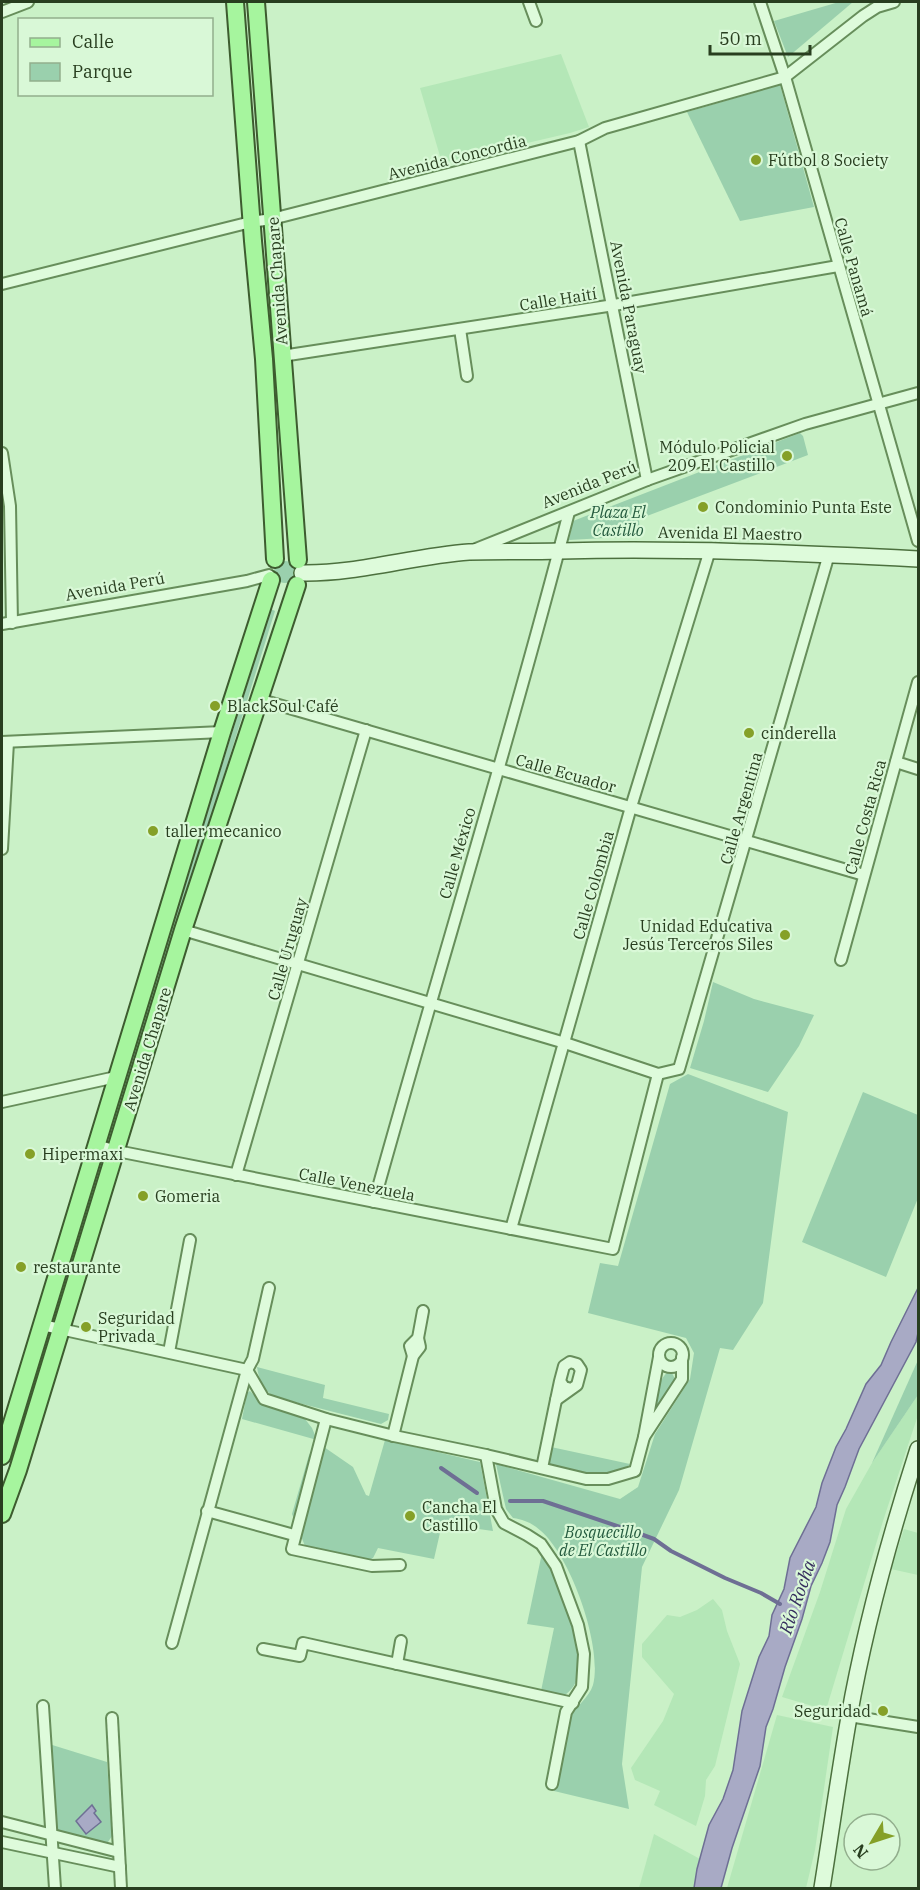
<svg xmlns="http://www.w3.org/2000/svg" width="920" height="1890" font-family="'IBM Plex Serif',serif">
<style>
.farmland{fill:#b4e7b7}
.green{fill:#9ad0ad}
.water{fill:#a8aac5;stroke:#6e6f94;stroke-width:1.5}
.lines{fill:none;stroke-linecap:round;stroke-linejoin:round}
.stream{stroke:#6e6f94;stroke-width:4}
.street-casing{stroke:#678e5b;stroke-width:14}
.secondary-casing{stroke:#4c703e;stroke-width:18}
.primary-casing{stroke:#3d5c2f;stroke-width:20}
.street{stroke:#defbdb;stroke-width:10}
.secondary{stroke:#defbdb;stroke-width:15}
.primary{stroke:#a6f59e;stroke-width:16}
.poi-dot{fill:#85a028;stroke:#d9f8d7;stroke-width:2}
.labels{text-anchor:middle;dominant-baseline:central;stroke-width:4.5;stroke-linejoin:round;paint-order:stroke}
.street-label{font-size:16px;fill:#283e1f;stroke:#d9f8d7}
.poi-label{font-size:16px;fill:#283e1f;stroke:#d9f8d7;text-anchor:start}
.park-label{font-size:16px;font-style:italic;fill:#255b3f;stroke:#d9f8d7}
.water-label{font-size:18px;font-style:italic;fill:#362e5e;stroke:#d9f8d7}
</style>
<rect width="100%" height="100%" fill="#caf1c7"/>
<!-- farmland -->
<g class="farmland">
<path d="M 561,54 L 589,127 L 570,133 L 442,163 L 420,88 Z"/>
<path d="M 918,1395 L 918,1415 L 883,1521 L 826,1710 L 782,1697 L 820,1592 L 846,1509 L 872,1463 Z"/>
<path d="M 904,1529 L 918,1533 L 918,1575 L 891,1569 Z"/>
<path d="M 713,1599 L 722,1610 L 727,1631 L 740,1664 L 715,1766 L 706,1780 L 705,1796 L 696,1826 L 654,1805 L 660,1791 L 635,1780 L 631,1768 L 663,1721 L 674,1694 L 642,1657 L 642,1644 L 667,1615 L 680,1617 L 697,1610 Z"/>
<path d="M 777,1715 L 833,1727 L 815,1850 L 806,1888 L 727,1888 Z"/>
<path d="M 654,1834 L 700,1859 L 694,1888 L 639,1888 Z"/>
</g>
<!-- green -->
<g class="green">
<path d="M 839,2 L 853,2 L 788,57 L 774,21 Z"/>
<path d="M 780,85 L 814,207 L 740,221 L 687,112 Z"/>
<path d="M 800,433 L 803,436 L 808,455 L 639,519 L 640,536 L 569,540 L 573,521 Z"/>
<circle cx="285" cy="572" r="11"/>
<path d="M 271,609 L 275,611 L 111,1138 L 106,1136 Z"/>
<path d="M 713,982 L 754,999 L 814,1015 L 799,1046 L 768,1092 L 690,1068 L 704,1021 Z"/>
<path d="M 688,1074 L 788,1112 L 763,1303 L 733,1350 L 720,1348 L 679,1490 L 642,1567 L 622,1764 L 629,1809 L 554,1791 C 558,1773 561,1755 565,1736 C 566,1731 566,1723 569,1718 C 575,1707 589,1698 593,1685 C 603,1647 571,1557 541,1531 C 532,1523 525,1520 513,1518 L 506,1509 L 496,1464 L 620,1499 L 638,1487 L 655,1434 L 690,1379 L 694,1353 L 686,1338 L 588,1313 L 600,1263 L 618,1266 L 670,1084 Z"/>
<path d="M 863,1092 L 918,1115 L 918,1198 L 886,1277 L 802,1242 Z"/>
<path d="M 101,1154 L 106,1155 L 56,1321 L 51,1320 Z"/>
<path d="M 44,1337 L 49,1339 L 18,1444 L 12,1444 Z"/>
<path d="M 918,1360 L 918,1395 L 872,1463 Z"/>
<path d="M 257,1367 L 325,1385 L 323,1398 L 389,1414 L 388,1420 L 381,1424 L 275,1397 C 263,1390 259,1380 257,1367 Z"/>
<path d="M 668,1372 L 672,1373 L 675,1379 L 653,1417 C 656,1403 656,1381 668,1372 Z"/>
<path d="M 250,1391 L 264,1405 L 305,1419 L 312,1428 L 317,1440 L 242,1419 L 247,1393 Z"/>
<path d="M 385,1440 L 480,1462 L 493,1531 L 442,1524 L 434,1559 L 378,1548 L 373,1558 L 367,1561 L 309,1549 L 305,1546 L 292,1514 L 309,1455 L 314,1448 L 324,1447 L 353,1467 L 366,1495 L 369,1496 Z"/>
<path d="M 551,1447 L 630,1464 C 624,1471 593,1476 583,1475 C 572,1473 560,1468 549,1465 L 548,1462 Z"/>
<path d="M 542,1553 C 558,1584 604,1668 565,1695 L 541,1691 L 554,1628 L 527,1624 Z"/>
<path d="M 49,1744 L 107,1762 L 112,1836 L 106,1845 L 59,1833 L 56,1828 Z"/>
</g>
<!-- water -->
<g class="water">
<path d="M 918,1288 L 918,1333 L 916,1342 L 859,1449 L 845,1487 L 837,1505 L 830,1542 L 822,1563 L 811,1586 L 802,1619 L 785,1667 L 773,1709 L 766,1727 L 760,1766 L 732,1848 L 721,1888 L 694,1888 L 697,1869 L 709,1825 L 723,1799 L 733,1770 L 742,1711 L 759,1657 L 769,1636 L 772,1615 L 784,1589 L 790,1558 L 816,1507 L 822,1483 L 836,1447 L 846,1429 L 866,1384 L 881,1365 L 891,1342 Z"/>
<path d="M 92,1805 L 96,1811 L 94,1813 L 101,1822 L 86,1834 L 76,1821 Z"/>
</g>
<g class="lines">
<!-- stream -->
<g class="stream">
<path d="M 441,1468 L 477,1493"/>
<path d="M 510,1501 L 543,1501 L 635,1532 L 654,1539 L 671,1551 L 725,1578 L 761,1593 L 780,1604"/>
</g>
<defs>
<g id="street">
<path d="M 529,2 L 536,21"/>
<path d="M 760,2 L 785,77 L 918,541"/>
<path d="M 2,12 L 28,2"/>
<path d="M 579,141 L 647,480"/>
<path d="M 2,284 L 251,222 L 272,219 L 579,141 L 605,128 L 785,77 L 863,16 L 877,7 L 894,2"/>
<path d="M 460,329 L 467,376"/>
<path d="M 282,356 L 614,305 L 838,266"/>
<path d="M 2,453 L 10,506 L 12,623"/>
<path d="M 476,549 L 647,480 L 805,424 L 918,393"/>
<path d="M 2,624 L 247,581 L 269,575"/>
<path d="M 258,699 L 864,875"/>
<path d="M 2,742 L 222,732"/>
<path d="M 896,762 L 918,769"/>
<path d="M 2,849 L 8,742"/>
<path d="M 183,930 L 565,1043 L 658,1074 L 679,1069 L 829,554"/>
<path d="M 841,960 L 918,682"/>
<path d="M 2,1102 L 116,1077"/>
<path d="M 96,1145 L 117,1151 L 613,1249 L 658,1074"/>
<path d="M 236,1175 L 366,730"/>
<path d="M 374,1202 C 438,972 509,743 569,512"/>
<path d="M 511,1229 L 631,807 L 710,550"/>
<path d="M 42,1325 L 247,1370 L 264,1399 L 326,1419 L 394,1436 L 486,1455 L 586,1479 L 608,1479 L 635,1471 L 644,1437"/>
<circle cx="671" cy="1355" r="12"/>
<path d="M 169,1352 L 190,1240"/>
<path d="M 413,1356 L 410,1346 L 418,1338 L 423,1311"/>
<path d="M 659,1357 L 644,1437 L 682,1379 L 682,1357"/>
<path d="M 560,1381 L 556,1400 L 577,1385 L 581,1370 L 577,1364 L 570,1362 L 564,1366 L 560,1381 L 564,1387 L 571,1389"/>
<path d="M 326,1419 L 292,1549 L 372,1566 L 400,1565"/>
<path d="M 393,1436 L 413,1356 L 420,1347 L 418,1338"/>
<path d="M 486,1455 L 496,1509 L 504,1523 L 527,1535 L 541,1544 L 556,1566 L 578,1625 L 584,1654 L 582,1687 L 566,1712 L 552,1784"/>
<path d="M 542,1468 L 556,1400"/>
<path d="M 207,1511 L 294,1535"/>
<path d="M 172,1643 L 247,1370 L 253,1359 L 269,1288"/>
<path d="M 263,1649 L 300,1656 L 303,1643 L 573,1703"/>
<path d="M 397,1664 L 401,1641"/>
<path d="M 43,1706 L 55,1888"/>
<path d="M 849,1716 L 918,1727"/>
<path d="M 112,1718 L 121,1888"/>
<path d="M 2,1822 L 119,1852"/>
<path d="M 2,1842 L 120,1867"/>
</g>
<g id="secondary">
<path d="M 302,573 C 358,574 413,556 469,552 C 499,551 530,552 560,551 C 680,548 799,553 918,559"/>
<path d="M 822,1888 C 831,1832 839,1774 849,1717 C 865,1626 890,1536 918,1449"/>
</g>
<g id="primary">
<path d="M 235,2 L 253,241 L 264,359 L 275,559"/>
<path d="M 256,2 L 298,560"/>
<path d="M 2,1456 L 222,732 L 271,580"/>
<path d="M 2,1514 L 18,1470 L 183,930 L 297,585"/>
</g>
</defs>
<!-- street casing -->
<use href="#street" class="street-casing"/>
<!-- secondary casing -->
<use href="#secondary" class="secondary-casing"/>
<!-- primary casing -->
<use href="#primary" class="primary-casing"/>
<!-- street -->
<use href="#street" class="street"/>
<!-- secondary -->
<use href="#secondary" class="secondary"/>
<!-- primary -->
<use href="#primary" class="primary"/>
</g>
<!-- markers -->
<g class="poi-dot">
<circle cx="756" cy="160" r="6"/>
<circle cx="787" cy="456" r="6"/>
<circle cx="703" cy="507" r="6"/>
<circle cx="215" cy="706" r="6"/>
<circle cx="749" cy="733" r="6"/>
<circle cx="153" cy="831" r="6"/>
<circle cx="785" cy="935" r="6"/>
<circle cx="30" cy="1154" r="6"/>
<circle cx="143" cy="1196" r="6"/>
<circle cx="21" cy="1267" r="6"/>
<circle cx="86" cy="1327" r="6"/>
<circle cx="410" cy="1516" r="6"/>
<circle cx="883" cy="1711" r="6"/>
</g>
<g class="labels">
<!-- street labels -->
<g class="street-label">
<text transform="translate(457 157) rotate(-14)">Avenida Concordia</text>
<text transform="translate(854 267) rotate(74)">Calle Panamá</text>
<text transform="translate(277 281) rotate(-94)">Avenida Chapare</text>
<text transform="translate(558 299) rotate(-9)">Calle Haití</text>
<text transform="translate(629 307) rotate(79)">Avenida Paraguay</text>
<text transform="translate(589 484) rotate(-22)">Avenida Perú</text>
<text transform="translate(730 533) rotate(1)">Avenida El Maestro</text>
<text transform="translate(115 586) rotate(-10)">Avenida Perú</text>
<text transform="translate(566 773) rotate(16)">Calle Ecuador</text>
<text transform="translate(741 808) rotate(-74)">Calle Argentina</text>
<text transform="translate(865 817) rotate(-75)">Calle Costa Rica</text>
<text transform="translate(457 853) rotate(-74)">Calle México</text>
<text transform="translate(593 885) rotate(-74)">Calle Colombia</text>
<text transform="translate(287 949) rotate(-74)">Calle Uruguay</text>
<text transform="translate(147 1049) rotate(-73)">Avenida Chapare</text>
<text transform="translate(357 1184) rotate(11)">Calle Venezuela</text>
</g>
<!-- poi labels -->
<g class="poi-label">
<text x="768" y="160">Fútbol 8 Society</text>
<text x="775" y="447" text-anchor="end">Módulo Policial<tspan x="775" dy="18">209 El Castillo</tspan></text>
<text x="715" y="507">Condominio Punta Este</text>
<text x="227" y="706">BlackSoul Café</text>
<text x="761" y="733">cinderella</text>
<text x="165" y="831">taller mecanico</text>
<text x="773" y="926" text-anchor="end">Unidad Educativa<tspan x="773" dy="18">Jesús Terceros Siles</tspan></text>
<text x="42" y="1154">Hipermaxi</text>
<text x="155" y="1196">Gomeria</text>
<text x="33" y="1267">restaurante</text>
<text x="98" y="1318">Seguridad<tspan x="98" dy="18">Privada</tspan></text>
<text x="422" y="1507">Cancha El<tspan x="422" dy="18">Castillo</tspan></text>
<text x="871" y="1711" text-anchor="end">Seguridad</text>
</g>
<!-- park labels -->
<g class="park-label">
<text x="618" y="512">Plaza El<tspan x="618" dy="18">Castillo</tspan></text>
<text x="603" y="1532">Bosquecillo<tspan x="603" dy="18">de El Castillo</tspan></text>
</g>
<!-- water labels -->
<g class="water-label">
<text transform="translate(797 1597) rotate(-71)">Río Rocha</text>
</g>
</g>
<!-- border -->
<rect width="920" height="1890" fill="none" stroke="#283e1f" stroke-width="6"/>
<!-- legend -->
<rect x="18" y="18" width="195" height="78" fill="#d9f8d7" stroke="#92ae8d" stroke-width="1.5"/>
<rect x="30" y="38" width="30" height="9" fill="#a6f59e" stroke="#92ae8d" stroke-width="1.5"/>
<text x="72" y="48" font-size="18" fill="#283e1f">Calle</text>
<rect x="30" y="63" width="30" height="18" fill="#9ad0ad" stroke="#92ae8d" stroke-width="1.5"/>
<text x="72" y="78" font-size="18" fill="#283e1f">Parque</text>
<!-- north arrow -->
<g transform="translate(872 1842) rotate(231)"><circle r="28" fill="#d9f8d7" stroke="#92ae8d" stroke-width="1.5"/>
<path d="M0-4.5L10 22L0 15L-10 22Z" fill="#85a028"/>
<text y="-9" font-size="16" font-weight="bold" text-anchor="middle" fill="#283e1f">N</text>
</g>
<!-- scale -->
<path d="M710 45v9h100v-9" fill="none" stroke="#283e1f" stroke-width="3"/>
<text x="719" y="45" font-size="18" fill="#283e1f" stroke="#d9f8d7" stroke-width="4.5" paint-order="stroke">50 m</text>
</svg>
